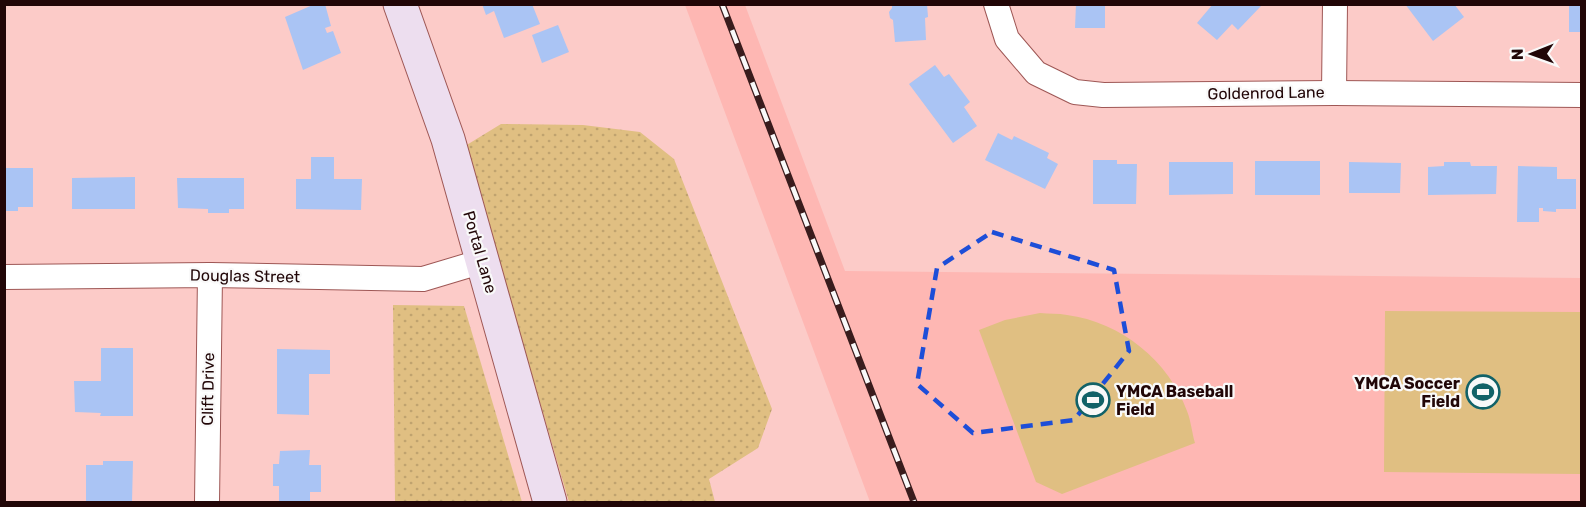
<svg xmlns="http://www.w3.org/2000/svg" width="1586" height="507" font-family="Rubik,sans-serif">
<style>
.built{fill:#feb7b3}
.grass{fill:url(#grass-dots)}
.garden{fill:#e0bf82}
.building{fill:#aac4f4}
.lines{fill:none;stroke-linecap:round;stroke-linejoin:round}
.street-casing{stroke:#9e5755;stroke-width:26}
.secondary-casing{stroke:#9e5755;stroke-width:35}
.street{stroke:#fff;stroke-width:24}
.secondary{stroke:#eddeef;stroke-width:33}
.rail-casing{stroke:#3a1c1d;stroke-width:7}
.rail{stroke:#f9f9f9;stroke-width:4.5;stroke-dasharray:14;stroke-linecap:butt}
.marked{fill:none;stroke:#1d4ed8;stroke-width:4.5;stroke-dasharray:12 8;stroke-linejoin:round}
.labels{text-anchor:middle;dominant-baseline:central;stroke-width:4.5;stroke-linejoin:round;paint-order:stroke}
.street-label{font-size:16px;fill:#210607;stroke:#f9f9f9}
.poi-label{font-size:16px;font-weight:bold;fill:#210607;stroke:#f9f9f9;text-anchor:end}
</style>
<defs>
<pattern id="grass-dots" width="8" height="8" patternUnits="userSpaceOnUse" patternTransform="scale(1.5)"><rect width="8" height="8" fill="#e0bf82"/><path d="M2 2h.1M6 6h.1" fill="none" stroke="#c0a36f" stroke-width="1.8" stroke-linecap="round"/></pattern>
</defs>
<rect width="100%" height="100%" fill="#fccbc8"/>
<!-- built -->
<path class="built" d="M 685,5 L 745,5 L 845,271 L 1581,278 L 1581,502 L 870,502 Z"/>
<!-- grass -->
<g class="grass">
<path d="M 501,124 L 583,125 L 640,132 L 674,159 L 772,409 L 758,448 L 709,479 L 715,502 L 569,502 L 465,146 Z"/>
<path d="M 393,305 L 464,306 L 522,502 L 395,502 Z"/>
</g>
<!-- garden -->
<g class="garden">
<path d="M 1385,311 L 1581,312 L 1581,474 L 1384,472 Z"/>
<path d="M 1040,313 C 1049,314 1058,313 1067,315 C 1121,322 1169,361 1187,411 C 1191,421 1192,433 1195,443 L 1062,494 L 1036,482 L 979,330 L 1005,320 Z"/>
</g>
<!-- building -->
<g class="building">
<path d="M 315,4 L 325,4 L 331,26 L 325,28 L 327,33 L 333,31 L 341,53 L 303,70 L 285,17 Z"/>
<path d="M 482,4 L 532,4 L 540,24 L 504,38 L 494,11 L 486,15 Z"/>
<path d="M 892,4 L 927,4 L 928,17 L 925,18 L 926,40 L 895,42 L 893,20 L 890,18 L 889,12 L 892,8 Z"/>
<path d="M 1076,4 L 1105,4 L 1105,28 L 1075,28 Z"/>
<path d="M 1213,4 L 1260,4 L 1261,6 L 1238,30 L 1232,24 L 1217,40 L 1197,23 Z"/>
<path d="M 1405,4 L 1454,4 L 1464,17 L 1433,41 Z"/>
<rect x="1569" y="4" width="13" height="28"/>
<path d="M 558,25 L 569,52 L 542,63 L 532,35 Z"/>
<path d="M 935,65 L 944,77 L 949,74 L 970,102 L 964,107 L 977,126 L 953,143 L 909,84 Z"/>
<path d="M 998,133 L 1012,140 L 1014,136 L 1049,153 L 1047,158 L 1058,164 L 1045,189 L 985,160 Z"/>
<path d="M 311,157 L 334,157 L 334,179 L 362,179 L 361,210 L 296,209 L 296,179 L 311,179 Z"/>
<path d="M 1093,160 L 1117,160 L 1117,164 L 1137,164 L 1136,204 L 1093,204 Z"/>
<rect x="1255" y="161" width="65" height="34"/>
<path d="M 1169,162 L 1233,162 L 1233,194 L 1169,195 Z"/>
<path d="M 1349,162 L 1401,163 L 1400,193 L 1349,193 Z"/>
<path d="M 1444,162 L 1470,162 L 1471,166 L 1497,166 L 1496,194 L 1428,195 L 1428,167 L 1444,166 Z"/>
<path d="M 1518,166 L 1557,167 L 1557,179 L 1576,179 L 1576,209 L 1556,209 L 1556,212 L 1543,211 L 1543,208 L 1539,208 L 1539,222 L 1517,222 Z"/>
<path d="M 4,168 L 33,168 L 33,207 L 18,207 L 18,211 L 4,211 Z"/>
<path d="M 135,177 L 135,209 L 72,209 L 72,178 Z"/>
<path d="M 177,178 L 244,178 L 244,209 L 229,209 L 229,213 L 208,213 L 208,209 L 178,208 Z"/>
<path d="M 101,348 L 133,348 L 133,416 L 100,416 L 101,413 L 75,412 L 74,381 L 101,381 Z"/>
<path d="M 277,349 L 330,350 L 330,374 L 309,374 L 309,415 L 277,414 Z"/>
<path d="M 310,450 L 309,465 L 321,465 L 321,492 L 310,492 L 310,502 L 279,502 L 279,486 L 273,486 L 273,464 L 279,464 L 280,451 Z"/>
<path d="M 103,461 L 133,461 L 132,502 L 86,502 L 86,465 L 103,465 Z"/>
</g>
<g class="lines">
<defs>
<g id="street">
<path d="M 996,4 L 1007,39 L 1036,73 L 1075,92 L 1103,95 L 1334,93 L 1582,95"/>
<path d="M 1334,93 L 1335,4"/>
<path d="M 4,277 L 210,275 L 423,279 L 483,261"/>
<path d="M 207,502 L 210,275"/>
</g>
<path id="secondary" d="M 400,4 L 448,139 L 550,502"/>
</defs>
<!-- street casing -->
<use href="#street" class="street-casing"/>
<!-- secondary casing -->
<use href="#secondary" class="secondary-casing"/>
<!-- street -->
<use href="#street" class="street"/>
<!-- secondary -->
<use href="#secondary" class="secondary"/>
<defs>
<path id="rail" d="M 722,4 L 914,502"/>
</defs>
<!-- rail casing -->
<use href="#rail" class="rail-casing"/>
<!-- rail -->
<use href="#rail" class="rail"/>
</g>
<!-- marked area -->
<path class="marked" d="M 992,232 L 1114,270 L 1129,351 L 1074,420 L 973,433 L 917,384 L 937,268 Z"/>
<!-- icons -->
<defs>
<symbol id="stadium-ring" viewBox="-11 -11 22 22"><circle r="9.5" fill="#f9f9f9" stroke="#126268" stroke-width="1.5"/><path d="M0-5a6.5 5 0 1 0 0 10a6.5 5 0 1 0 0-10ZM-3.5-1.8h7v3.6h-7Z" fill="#126268"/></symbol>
</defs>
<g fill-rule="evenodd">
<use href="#stadium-ring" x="1464" y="373" width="38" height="38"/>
<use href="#stadium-ring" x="1074" y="381" width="38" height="38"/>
</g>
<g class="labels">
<!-- street labels -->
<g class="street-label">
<text transform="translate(1266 93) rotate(-1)">Goldenrod Lane</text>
<text transform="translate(480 252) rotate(74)">Portal Lane</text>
<text transform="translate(245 276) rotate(1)">Douglas Street</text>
<text transform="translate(208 389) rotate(-89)">Clift Drive</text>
</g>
<!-- poi labels -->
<g class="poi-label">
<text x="1460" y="383">YMCA Soccer<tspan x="1460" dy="18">Field</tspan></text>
<text x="1116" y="391" text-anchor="start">YMCA Baseball<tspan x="1116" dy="18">Field</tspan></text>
</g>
</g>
<!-- border -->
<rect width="1586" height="507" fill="none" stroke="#210607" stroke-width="12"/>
<!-- north arrow -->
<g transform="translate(1532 54) rotate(269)" stroke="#f9f9f9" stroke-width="4.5" paint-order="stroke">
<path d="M0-4.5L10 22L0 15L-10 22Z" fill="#210607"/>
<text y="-9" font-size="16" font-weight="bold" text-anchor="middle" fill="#210607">N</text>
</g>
</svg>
